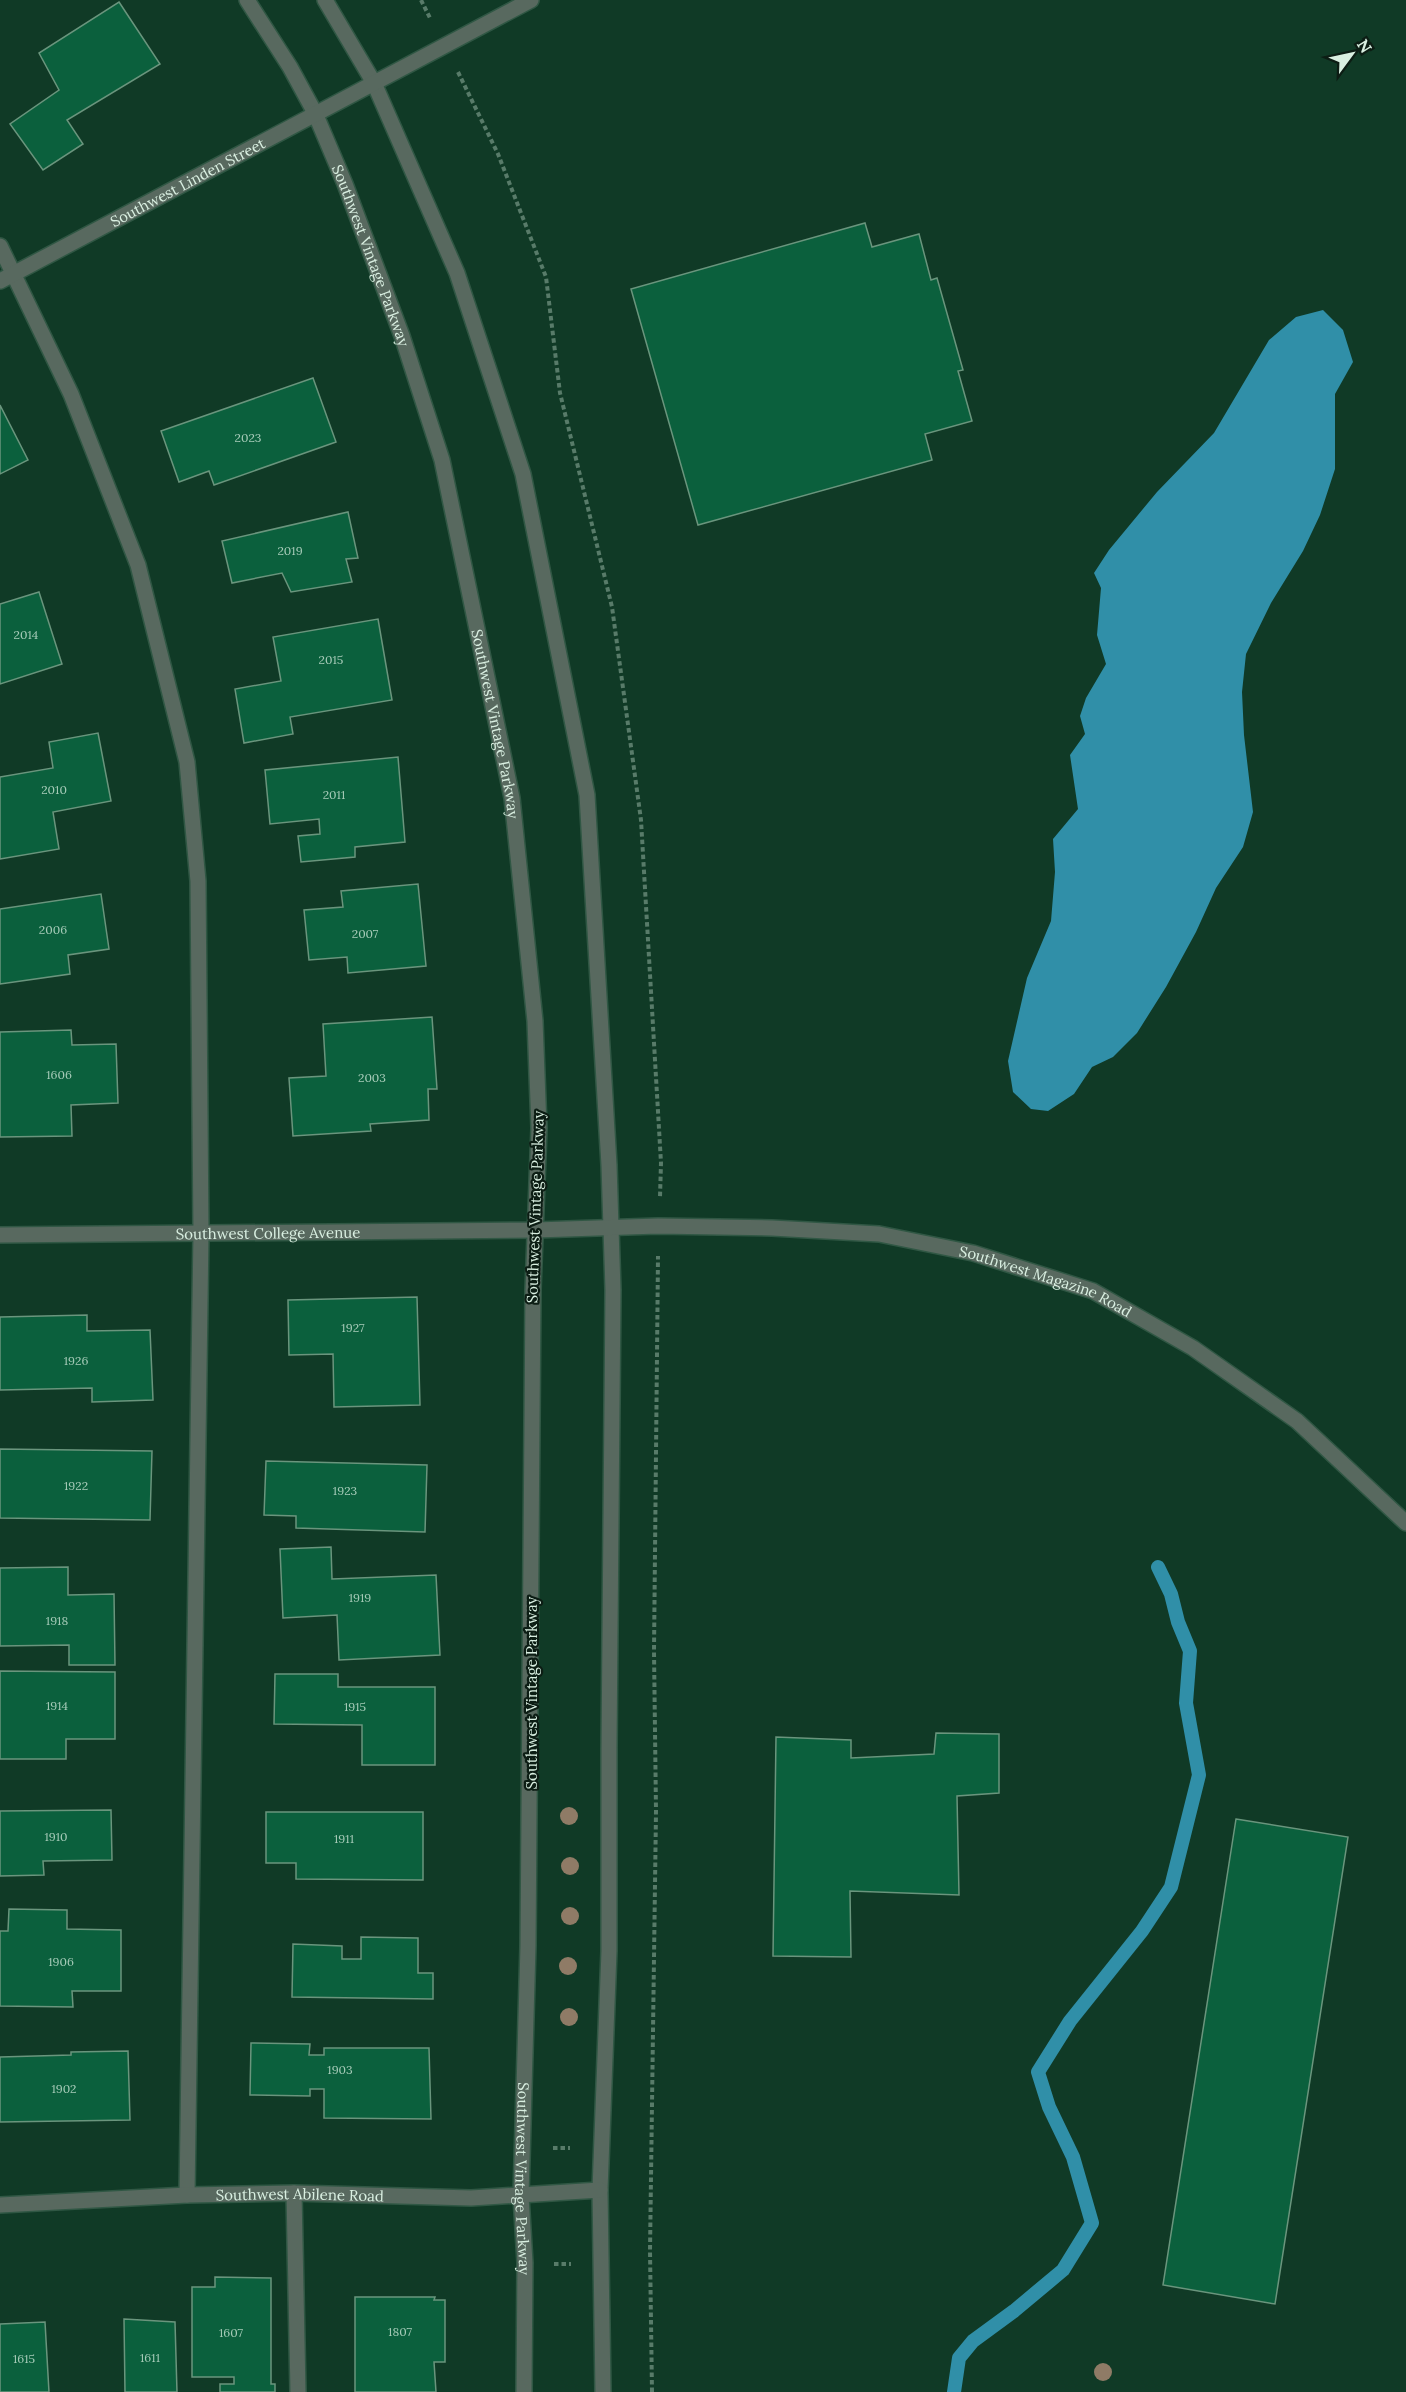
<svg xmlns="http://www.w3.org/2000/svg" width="1406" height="2392" font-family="Lora,serif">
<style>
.water{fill:#308fa8}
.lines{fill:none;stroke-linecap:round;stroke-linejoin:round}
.stream{stroke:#308fa8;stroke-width:14}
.building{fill:#0b603d;stroke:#6a957d;stroke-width:1.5}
.minor-casing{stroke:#305744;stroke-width:18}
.path{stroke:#587b69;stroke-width:4;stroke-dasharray:4.5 3;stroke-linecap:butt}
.minor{stroke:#58695f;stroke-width:15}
.tree{fill:#8f7b66}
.labels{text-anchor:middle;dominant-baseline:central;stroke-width:4.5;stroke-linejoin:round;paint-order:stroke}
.number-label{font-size:12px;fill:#a6cbb8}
.street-label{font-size:15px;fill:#d9efe1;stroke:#0c1d14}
</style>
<rect width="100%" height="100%" fill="#103a26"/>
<!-- water -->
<path class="water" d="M 1323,310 L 1343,330 L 1353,362 L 1335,394 L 1335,469 L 1320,515 L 1303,551 L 1271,603 L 1246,654 L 1242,692 L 1244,735 L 1253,812 L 1243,847 L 1216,888 L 1196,932 L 1166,987 L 1137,1033 L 1113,1057 L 1092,1067 L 1074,1094 L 1048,1111 L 1031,1109 L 1013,1092 L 1008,1061 L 1027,978 L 1051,921 L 1055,872 L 1053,839 L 1078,809 L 1070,755 L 1085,734 L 1080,716 L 1086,698 L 1106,664 L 1097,635 L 1101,588 L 1094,573 L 1109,550 L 1157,492 L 1214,433 L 1269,340 L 1296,317 Z"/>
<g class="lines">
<!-- stream -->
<path class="stream" d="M 954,2392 L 959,2358 L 973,2341 L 1014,2311 L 1063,2270 L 1092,2223 L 1073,2157 L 1049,2107 L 1038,2072 L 1070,2021 L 1142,1931 L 1171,1887 L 1199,1775 L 1186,1703 L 1190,1651 L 1178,1622 L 1171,1594 L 1158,1567"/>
</g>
<!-- building -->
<g class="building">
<path d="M 119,2 L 160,64 L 67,120 L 83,144 L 43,170 L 10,124 L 59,90 L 39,53 Z"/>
<path d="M 865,223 L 872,247 L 919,234 L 931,280 L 937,278 L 963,370 L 958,371 L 972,421 L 925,434 L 932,460 L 698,525 L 631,289 Z"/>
<path d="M 313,378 L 336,442 L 214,485 L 209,471 L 179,482 L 161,431 Z"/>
<path d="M 0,405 L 28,460 L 0,474 Z"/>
<path d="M 348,512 L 358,558 L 346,559 L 352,582 L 291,592 L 282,573 L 232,583 L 222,541 Z"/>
<path d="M 39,592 L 62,664 L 0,684 L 0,604 Z"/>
<path d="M 378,619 L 392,700 L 290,717 L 293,734 L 244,743 L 235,689 L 281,681 L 273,637 Z"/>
<path d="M 98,733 L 111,801 L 53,812 L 59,849 L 0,859 L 0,777 L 53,768 L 49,742 Z"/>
<path d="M 398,757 L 405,842 L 355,847 L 355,857 L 301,862 L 298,836 L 320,834 L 319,819 L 270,824 L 265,770 Z"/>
<path d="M 418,884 L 426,966 L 348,973 L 347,957 L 309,960 L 304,910 L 343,907 L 341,891 Z"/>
<path d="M 101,894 L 109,949 L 68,955 L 70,974 L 0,984 L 0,909 Z"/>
<path d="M 432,1017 L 437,1089 L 428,1089 L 429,1120 L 370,1124 L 371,1131 L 293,1136 L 289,1078 L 326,1076 L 323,1024 Z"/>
<path d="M 71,1030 L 72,1045 L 116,1044 L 118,1103 L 71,1105 L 72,1136 L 0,1137 L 0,1032 Z"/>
<path d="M 417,1297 L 420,1405 L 334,1407 L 333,1354 L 289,1355 L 288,1300 Z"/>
<path d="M 87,1315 L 87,1331 L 150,1330 L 153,1400 L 92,1402 L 92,1388 L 0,1390 L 0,1317 Z"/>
<path d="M 0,1449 L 152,1451 L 150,1520 L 0,1518 Z"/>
<path d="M 266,1461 L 427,1465 L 425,1532 L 296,1528 L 296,1516 L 264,1515 Z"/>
<path d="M 331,1547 L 332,1579 L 436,1575 L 440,1655 L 339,1660 L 337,1615 L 283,1618 L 280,1549 Z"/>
<path d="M 68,1567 L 68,1595 L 114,1594 L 115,1665 L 69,1665 L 69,1645 L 0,1646 L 0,1568 Z"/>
<path d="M 0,1671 L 115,1672 L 115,1739 L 66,1739 L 66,1759 L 0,1759 Z"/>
<path d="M 275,1674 L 338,1674 L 338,1687 L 435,1687 L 435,1765 L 362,1765 L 362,1725 L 274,1724 Z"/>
<path d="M 936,1733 L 999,1734 L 999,1793 L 957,1796 L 959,1895 L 850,1891 L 851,1957 L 773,1956 L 776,1737 L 851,1740 L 851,1758 L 934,1754 Z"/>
<path d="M 111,1810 L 112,1860 L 43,1861 L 44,1875 L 0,1876 L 0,1811 Z"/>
<path d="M 266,1812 L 423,1812 L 423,1880 L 296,1879 L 296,1863 L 266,1863 Z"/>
<path d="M 1236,1819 L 1348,1837 L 1275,2304 L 1163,2285 Z"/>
<path d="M 9,1909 L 67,1910 L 67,1929 L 121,1930 L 121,1991 L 72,1991 L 73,2007 L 0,2006 L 0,1931 L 8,1931 Z"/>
<path d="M 361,1937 L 418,1938 L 418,1973 L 433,1973 L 433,1999 L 292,1997 L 293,1944 L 342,1946 L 342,1959 L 361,1959 Z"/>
<path d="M 251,2043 L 310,2044 L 309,2055 L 324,2055 L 324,2048 L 429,2048 L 431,2119 L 324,2118 L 324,2089 L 310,2089 L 310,2096 L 250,2095 Z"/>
<path d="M 128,2051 L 130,2120 L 0,2122 L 0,2057 L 71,2055 L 71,2052 Z"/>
<path d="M 215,2277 L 271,2278 L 271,2384 L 275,2384 L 275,2392 L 220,2392 L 220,2384 L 234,2384 L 234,2377 L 192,2377 L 192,2287 L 215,2287 Z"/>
<path d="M 355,2297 L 435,2297 L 434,2300 L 445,2300 L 445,2362 L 434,2362 L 436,2392 L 355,2392 Z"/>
<path d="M 124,2319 L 175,2322 L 177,2392 L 125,2392 Z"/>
<path d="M 45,2322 L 49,2392 L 0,2392 L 0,2324 Z"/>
</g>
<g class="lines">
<defs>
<g id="minor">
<path id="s1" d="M 247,0 L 290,67 L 315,113 L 345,184 L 402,336 L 442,460 L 512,798 L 535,1021 L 539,1128 L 533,1290 L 528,1946 L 521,2196 L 525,2263 L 524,2392"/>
<path d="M 325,0 L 374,83 L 457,273 L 523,474 L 587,795 L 609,1165 L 613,1290 L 609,1748 L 609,1951 L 600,2190 L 603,2392"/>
<path d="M 0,246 L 71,394 L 138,565 L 187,762 L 198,881 L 201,1233 L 187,2195"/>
<path id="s2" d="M 0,281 L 531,0"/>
<path id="s3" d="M 0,1235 L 536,1230 L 658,1226 L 772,1228 L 879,1234 L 973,1253 L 1093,1291 L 1193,1348 L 1297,1421 L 1406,1523"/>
<path d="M 294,2193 L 298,2392"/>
<path id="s4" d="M 0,2205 L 187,2195 L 294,2193 L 471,2198 L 600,2190"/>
</g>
</defs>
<!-- minor casing -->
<use href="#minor" class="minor-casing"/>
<!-- path -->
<g class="path">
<path d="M 421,0 L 431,20"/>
<path d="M 458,72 L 498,154 L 546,277 L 560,393 L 612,607 L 641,820 L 661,1163 L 660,1197"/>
<path d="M 553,2148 L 570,2148"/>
<path d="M 554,2264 L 571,2264"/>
<path d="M 652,2392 L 650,2251 L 656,1811 L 654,1651 L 658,1256"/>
</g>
<!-- minor -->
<use href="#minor" class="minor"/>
</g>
<!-- trees -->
<g class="tree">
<circle cx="569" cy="1816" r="9"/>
<circle cx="570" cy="1866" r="9"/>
<circle cx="570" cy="1916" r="9"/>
<circle cx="568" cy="1966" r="9"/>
<circle cx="569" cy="2017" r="9"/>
<circle cx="1103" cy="2372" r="9"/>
</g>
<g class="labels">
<!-- number labels -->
<g class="number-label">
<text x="248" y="437">2023</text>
<text x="290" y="550">2019</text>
<text x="26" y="634">2014</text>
<text x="331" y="659">2015</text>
<text x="54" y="789">2010</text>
<text x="334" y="794">2011</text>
<text x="53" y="929">2006</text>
<text x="365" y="933">2007</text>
<text x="59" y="1074">1606</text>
<text x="372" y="1077">2003</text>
<text x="353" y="1327">1927</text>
<text x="76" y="1360">1926</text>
<text x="76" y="1485">1922</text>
<text x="345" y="1490">1923</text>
<text x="360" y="1597">1919</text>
<text x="57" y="1620">1918</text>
<text x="57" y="1705">1914</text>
<text x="355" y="1706">1915</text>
<text x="56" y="1836">1910</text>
<text x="344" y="1838">1911</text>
<text x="61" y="1961">1906</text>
<text x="340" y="2069">1903</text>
<text x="64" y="2088">1902</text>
<text x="400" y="2331">1807</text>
<text x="231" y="2332">1607</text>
<text x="150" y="2357">1611</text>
<text x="24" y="2358">1615</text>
</g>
<!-- street labels -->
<g class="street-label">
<text stroke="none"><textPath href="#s2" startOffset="212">Southwest Linden Street</textPath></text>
<text stroke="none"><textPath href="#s1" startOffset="285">Southwest Vintage Parkway</textPath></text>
<text stroke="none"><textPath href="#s1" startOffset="771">Southwest Vintage Parkway</textPath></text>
<text transform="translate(535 1207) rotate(-88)">Southwest Vintage Parkway</text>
<text stroke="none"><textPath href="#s3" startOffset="268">Southwest College Avenue</textPath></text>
<text stroke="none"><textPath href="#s3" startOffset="1053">Southwest Magazine Road</textPath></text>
<text transform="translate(531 1693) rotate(-90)">Southwest Vintage Parkway</text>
<text stroke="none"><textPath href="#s1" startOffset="2229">Southwest Vintage Parkway</textPath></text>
<text stroke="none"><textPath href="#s4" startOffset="300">Southwest Abilene Road</textPath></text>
</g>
</g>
<!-- north arrow -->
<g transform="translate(1352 54) rotate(57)" stroke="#0c1d14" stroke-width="4.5" paint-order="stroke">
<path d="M0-4.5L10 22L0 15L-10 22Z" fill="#d9efe1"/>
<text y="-9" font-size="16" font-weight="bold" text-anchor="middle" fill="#d9efe1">N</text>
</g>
</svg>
